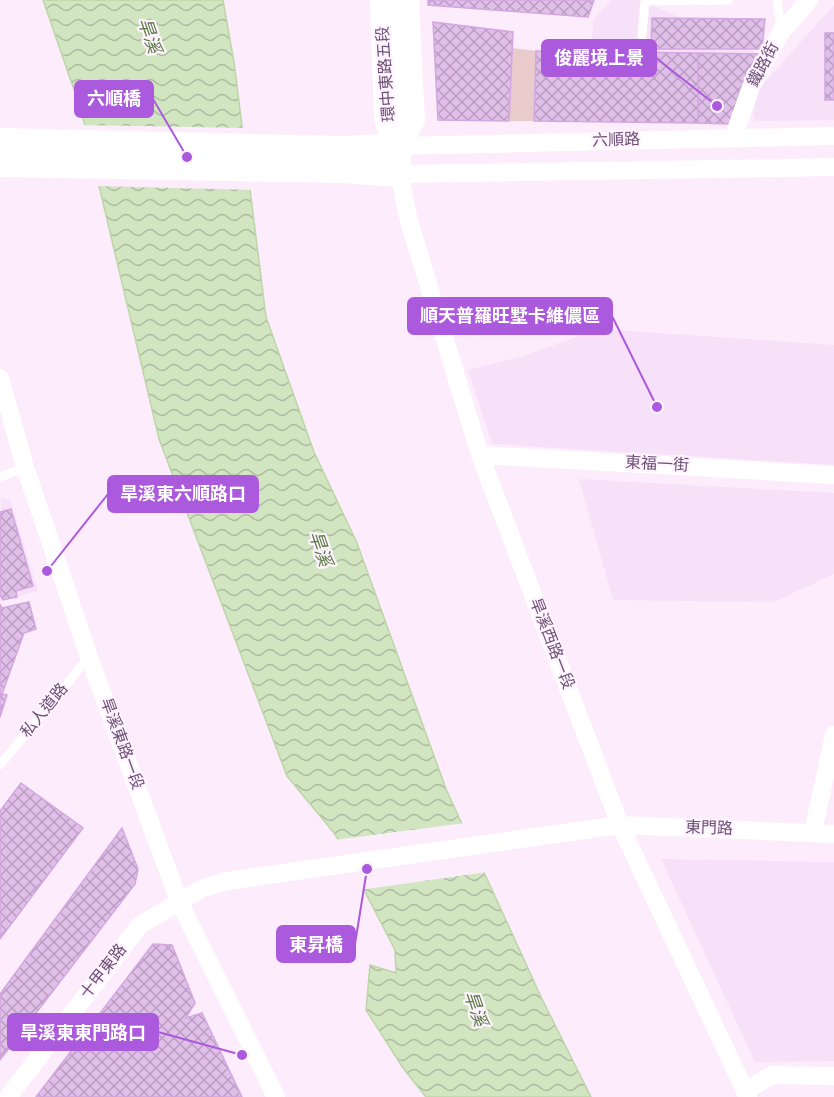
<svg xmlns="http://www.w3.org/2000/svg" width="834" height="1097" font-family="Overpass,'Noto Sans TC',sans-serif">
<style>
.residential{fill:#f7e1f8}
.grass{fill:#e9cbcb}
.water{fill:url(#water-waves);stroke:#bdd6a8;stroke-width:1.5}
.pier{fill:#fcecfc}
.building{fill:url(#building-cross-hatch);stroke:#d4a7e1;stroke-width:1.5}
.lines{fill:none;stroke-linecap:round;stroke-linejoin:round}
.lane{stroke:#fff;stroke-width:9}
.street{stroke:#fff;stroke-width:18}
.secondary{stroke:#fff;stroke-width:26}
.labels{text-anchor:middle;dominant-baseline:central;stroke-width:4.5;stroke-linejoin:round;paint-order:stroke}
.street-label{font-size:16px;fill:#6d5076;stroke:#fef3fe}
.water-label{font-size:18px;font-style:italic;fill:#5b7a43;stroke:#fef3fe}
.leader{fill:none;stroke:#ac5add;stroke-width:2}
.callout-dot{fill:#ac5add;stroke:#fef3fe;stroke-width:2}
.callout{fill:#ac5add;stroke:#ac5add;stroke-width:2}
.callout-label{font-size:18px;text-anchor:middle;font-weight:bold;fill:#fff}
</style>
<defs>
<pattern id="water-waves" width="16" height="10" patternUnits="userSpaceOnUse" patternTransform="scale(1.5)"><rect width="16" height="10" fill="#d1e5c1"/><path d="M0 5q4-4 8 0t8 0" fill="none" stroke="#aebca1"/></pattern>
<pattern id="building-cross-hatch" width="8" height="8" patternUnits="userSpaceOnUse" patternTransform="scale(1.5)"><rect width="8" height="8" fill="#e0bfe9"/><path d="M0 0l8 8M0 8l8-8" fill="none" stroke="#ba9ec1"/></pattern>
</defs>
<rect width="100%" height="100%" fill="#fcecfc"/>
<!-- residential -->
<g class="residential">
<path d="M 611,0 L 650,0 L 646,2 L 759,54 L 755,62 L 709,118 L 698,123 L 698,54 L 591,53 L 593,21 Z"/>
<path d="M 834,5 L 834,120 L 756,121 L 753,115 L 758,90 Z"/>
<path d="M 600,329 L 834,345 L 834,465 L 492,444 L 468,370 L 523,356 Z"/>
<path d="M 579,479 L 834,493 L 834,574 L 774,602 L 613,600 Z"/>
<path d="M 1,498 L 10,500 L 38,591 L 0,601 Z"/>
<path d="M 661,859 L 834,862 L 834,1061 L 755,1062 Z"/>
</g>
<!-- grass -->
<path class="grass" d="M 512,48 L 536,51 L 534,121 L 509,121 Z"/>
<!-- water -->
<path class="water" d="M 43,0 L 223,0 L 234,62 L 266,317 L 314,452 L 357,543 L 446,789 L 542,999 L 591,1097 L 426,1097 L 403,1068 L 366,1010 L 370,965 L 396,973 L 395,950 L 335,834 L 287,776 L 159,439 L 81,110 Z"/>
<!-- pier -->
<g class="pier">
<path d="M 82,125 L 246,128 L 253,190 L 96,186 Z"/>
<path d="M 465,823 L 487,872 L 360,890 L 334,840 Z"/>
</g>
<!-- building -->
<g class="building">
<path d="M 428,0 L 594,0 L 588,17 L 428,5 Z"/>
<path d="M 652,18 L 765,19 L 762,49 L 651,49 Z"/>
<path d="M 433,22 L 513,32 L 509,121 L 438,120 Z"/>
<rect x="825" y="33" width="9" height="67"/>
<path d="M 536,51 L 698,53 L 698,123 L 534,121 Z"/>
<path d="M 698,53 L 759,54 L 765,69 L 740,89 L 731,124 L 698,123 Z"/>
<path d="M 11,509 L 33,586 L 16,591 L 17,597 L 3,600 L 0,595 L 0,512 Z"/>
<path d="M 29,602 L 36,629 L 24,633 L 2,694 L 7,695 L 0,717 L 0,604 L 2,608 Z"/>
<path d="M 21,783 L 83,828 L 0,939 L 0,811 Z"/>
<path d="M 122,828 L 138,869 L 135,884 L 0,1060 L 0,994 Z"/>
<path d="M 153,944 L 172,945 L 195,1003 L 186,1018 L 202,1013 L 242,1097 L 36,1097 Z"/>
</g>
<g class="lines">
<!-- lane -->
<g class="lane">
<path d="M 777,0 L 781,30"/>
<path d="M 642,36 L 645,1 L 728,0"/>
<path d="M 0,477 L 25,467"/>
<path d="M 0,765 L 89,657"/>
</g>
<!-- street -->
<g class="street">
<path d="M 733,138 L 751,87 L 781,32 L 809,0"/>
<path d="M 397,146 L 834,136"/>
<path d="M 0,378 L 25,467 L 89,657 L 179,901 L 276,1097"/>
<path d="M 480,455 L 834,475"/>
<path d="M 813,832 L 834,735"/>
<path d="M 745,1091 L 772,1075 L 834,1076"/>
<path d="M 8,1097 L 140,925 L 203,888 L 227,881 L 620,825 L 834,834"/>
<path d="M 748,1097 L 620,825 L 480,455 L 409,221 L 399,174 L 834,167"/>
</g>
<!-- secondary -->
<g class="secondary">
<path d="M 0,141 L 345,149 L 397,146 L 387,119 L 383,0"/>
<path d="M 0,164 L 340,170 L 399,174 L 397,146 L 412,120 L 406,0"/>
</g>
</g>
<g class="labels">
<!-- street labels -->
<g class="street-label">
<text transform="translate(764 65) rotate(-62)">鐵路街</text>
<text transform="translate(387 74) rotate(-94)">環中東路五段</text>
<text transform="translate(616 141) rotate(-2)">六順路</text>
<text transform="translate(657 465) rotate(3)">東福一街</text>
<text transform="translate(551 644) rotate(69)">旱溪西路一段</text>
<text transform="translate(45 711) rotate(-51)">私人道路</text>
<text transform="translate(121 744) rotate(70)">旱溪東路一段</text>
<text transform="translate(709 829) rotate(2)">東門路</text>
<text transform="translate(104 972) rotate(-52)">十甲東路</text>
</g>
<!-- water labels -->
<g class="water-label">
<text transform="translate(148 36) rotate(71)">旱溪</text>
<text transform="translate(319 549) rotate(71)">旱溪</text>
<text transform="translate(474 1009) rotate(71)">旱溪</text>
</g>
</g>
<!-- callouts -->
<path class="leader" d="M717 106L656 58M187 157L153 99M657 407L612 316M47 571L108 494M367 869L355 944M242 1055L158 1032"/>
<g class="callout-dot">
<circle cx="717" cy="106" r="6"/>
<circle cx="187" cy="157" r="6"/>
<circle cx="657" cy="407" r="6"/>
<circle cx="47" cy="571" r="6"/>
<circle cx="367" cy="869" r="6"/>
<circle cx="242" cy="1055" r="6"/>
</g>
<g class="callout">
<rect x="542" y="40" width="114" height="36" rx="6"/>
<rect x="75" y="81" width="78" height="36" rx="6"/>
<rect x="408" y="298" width="204" height="36" rx="6"/>
<rect x="108" y="476" width="150" height="36" rx="6"/>
<rect x="277" y="926" width="78" height="36" rx="6"/>
<rect x="8" y="1014" width="150" height="36" rx="6"/>
</g>
<g class="callout-label">
<text x="599" y="64">俊麗境上景</text>
<text x="114" y="105">六順橋</text>
<text x="510" y="322">順天普羅旺墅卡維儂區</text>
<text x="183" y="500">旱溪東六順路口</text>
<text x="316" y="951">東昇橋</text>
<text x="83" y="1039">旱溪東東門路口</text>
</g>
</svg>
